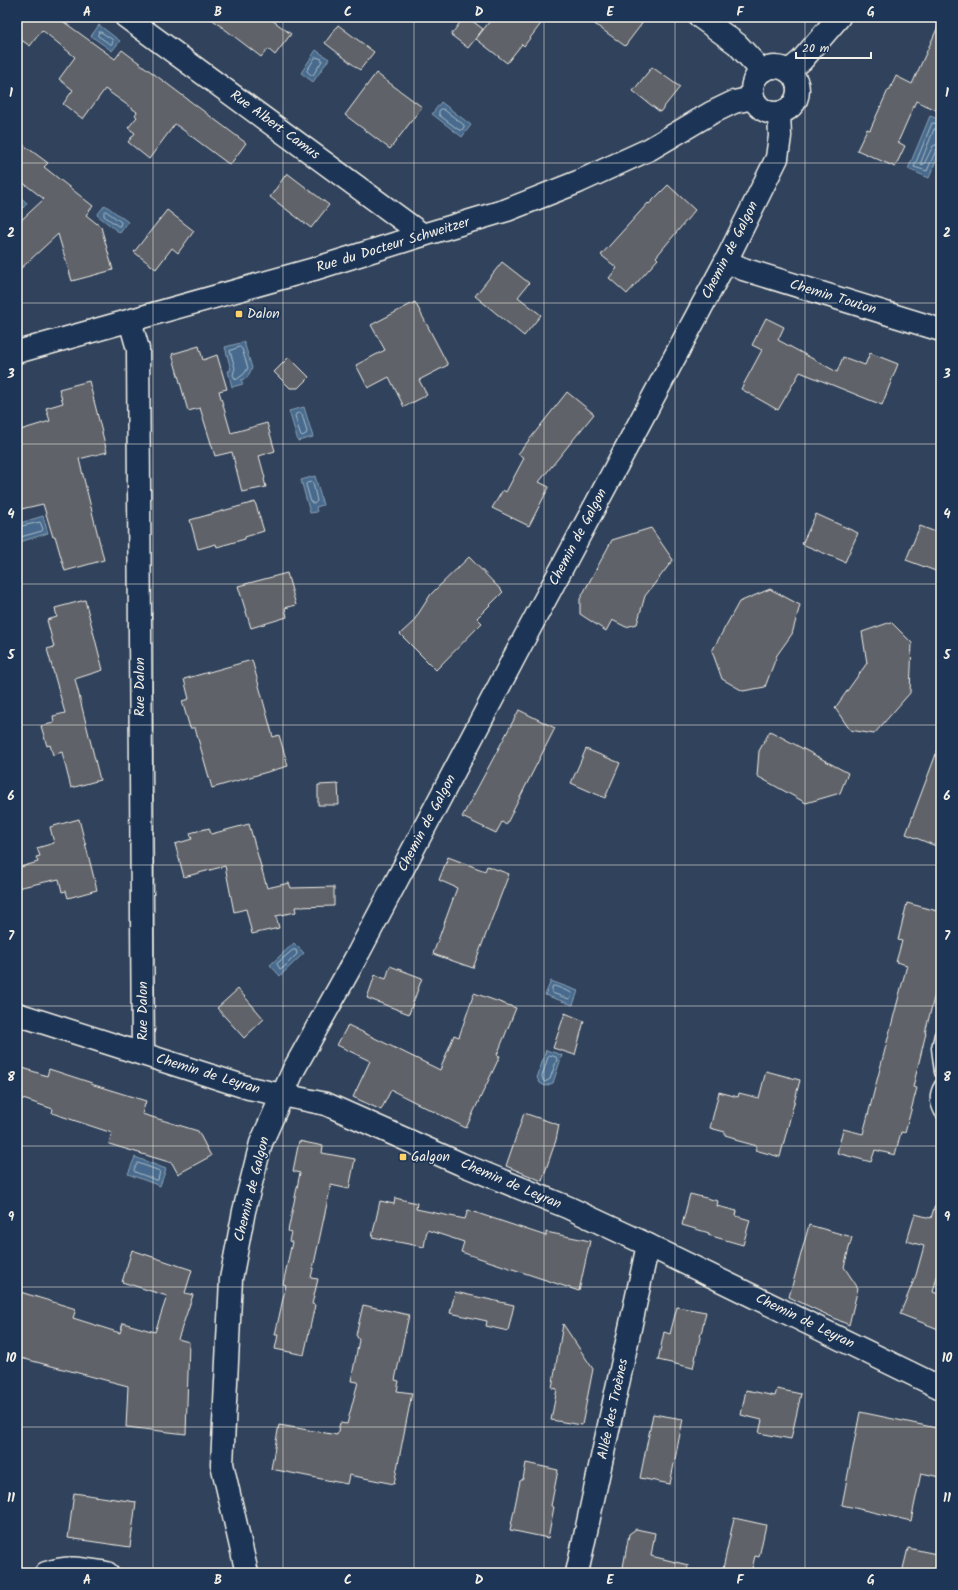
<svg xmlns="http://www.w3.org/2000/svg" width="958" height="1590" font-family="Kalam,sans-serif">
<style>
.water{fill:#466b8e;stroke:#8ca1b2}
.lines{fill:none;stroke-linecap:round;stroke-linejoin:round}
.shore{stroke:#aebbc4;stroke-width:1}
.building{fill:#5e6269;stroke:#f4f1e8}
.lane-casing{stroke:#f4f1e8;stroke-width:15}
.street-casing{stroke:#f4f1e8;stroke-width:25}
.secondary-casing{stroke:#f4f1e8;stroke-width:25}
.lane{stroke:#1d3557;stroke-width:12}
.street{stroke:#1d3557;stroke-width:22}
.secondary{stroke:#1d3557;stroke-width:22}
.grid{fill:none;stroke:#f4f1e8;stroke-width:1;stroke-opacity:0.55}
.poi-dot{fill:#ffd166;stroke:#1d3557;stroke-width:1.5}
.labels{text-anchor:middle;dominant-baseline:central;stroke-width:3.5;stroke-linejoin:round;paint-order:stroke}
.street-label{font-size:14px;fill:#f4f1e8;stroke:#1d3557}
.poi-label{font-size:14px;fill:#f4f1e8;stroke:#1d3557;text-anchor:start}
.neatline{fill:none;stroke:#f4f1e8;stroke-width:1.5}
.grid-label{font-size:13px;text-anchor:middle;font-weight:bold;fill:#f4f1e8}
</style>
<rect width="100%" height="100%" fill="#30425c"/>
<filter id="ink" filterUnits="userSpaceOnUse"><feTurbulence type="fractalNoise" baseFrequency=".025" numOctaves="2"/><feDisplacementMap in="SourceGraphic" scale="8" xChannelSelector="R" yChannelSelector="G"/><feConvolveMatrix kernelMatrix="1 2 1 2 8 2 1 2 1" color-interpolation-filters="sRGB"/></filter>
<g filter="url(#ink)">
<!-- water -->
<g class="water">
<path d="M 99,25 L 120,41 L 112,51 L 91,36 Z"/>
<path d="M 316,50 L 329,59 L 313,82 L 301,73 Z"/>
<path d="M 441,102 L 471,125 L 462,137 L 432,114 Z"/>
<path d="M 930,116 L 941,120 L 941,148 L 929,178 L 908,169 Z"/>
<path d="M 17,190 L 21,193 L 20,197 L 27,203 L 23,208 L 17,204 Z"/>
<path d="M 105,205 L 128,222 L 120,233 L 97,215 Z"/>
<path d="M 244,342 L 252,368 L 247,378 L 241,380 L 243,384 L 232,387 L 228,371 L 231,370 L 225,347 Z"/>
<path d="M 304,407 L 313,437 L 298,441 L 289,411 Z"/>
<path d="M 315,476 L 323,505 L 316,507 L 317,512 L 310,513 L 301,480 Z"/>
<path d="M 43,516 L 48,533 L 17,543 L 17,524 Z"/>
<path d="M 294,943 L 304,953 L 280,976 L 270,965 Z"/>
<path d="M 551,981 L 578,991 L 573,1005 L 545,995 Z"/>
<path d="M 546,1050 L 562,1055 L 553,1083 L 545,1086 L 540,1083 L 537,1078 Z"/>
<path d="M 135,1157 L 166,1169 L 160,1186 L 128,1174 Z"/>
</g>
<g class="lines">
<!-- shore -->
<g class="shore">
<path d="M 99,32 L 101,32 L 113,40 L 112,44 L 110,44 L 98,36 Z"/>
<path d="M 316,57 L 322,59 L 322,61 L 313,75 L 311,75 L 307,71 Z"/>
<path d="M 441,109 L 443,109 L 464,125 L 464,127 L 462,130 L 459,130 L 439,115 L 439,112 Z"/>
<path d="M 941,124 L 932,123 L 914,167 L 927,171 L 936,150 L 941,148"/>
<path d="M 941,129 L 934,129 L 921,162 L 921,165 L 924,164 L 933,146 L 941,143"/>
<path d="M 106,211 L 121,222 L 120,226 L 118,226 L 104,216 L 104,213 Z"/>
<path d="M 240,347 L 242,349 L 248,368 L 244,374 L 236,380 L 233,375 L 235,368 L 230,351 Z"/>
<path d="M 300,413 L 302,414 L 307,432 L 306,434 L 302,436 L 300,434 L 295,416 L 296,414 Z"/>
<path d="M 307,483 L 311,482 L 313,483 L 317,501 L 314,504 L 311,502 L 306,485 Z"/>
<path d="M 17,527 L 40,522 L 43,529 L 42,531 L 17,538"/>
<path d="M 293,950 L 296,950 L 297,954 L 282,969 L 280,969 L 277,964 Z"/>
<path d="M 555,986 L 572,993 L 571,998 L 569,999 L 552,993 L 552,987 Z"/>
<path d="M 550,1055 L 556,1057 L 557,1059 L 550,1079 L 545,1082 L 543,1080 L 542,1076 L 548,1057 Z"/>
<path d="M 138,1163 L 160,1171 L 158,1180 L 156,1180 L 135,1172 L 134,1170 Z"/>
</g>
</g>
<!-- building -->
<g class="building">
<path d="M 17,17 L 57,17 L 115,59 L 122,50 L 246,143 L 230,165 L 175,124 L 149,159 L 128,142 L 135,133 L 128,128 L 137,117 L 135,115 L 137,112 L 105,89 L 83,119 L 63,104 L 73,90 L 59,79 L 75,57 L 42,30 L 30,46 L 17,37 Z"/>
<path d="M 209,17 L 268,17 L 291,34 L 275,55 L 268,49 L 261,57 Z"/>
<path d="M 464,17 L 467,17 L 483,29 L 468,48 L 451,35 Z"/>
<path d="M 493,17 L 546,17 L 524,46 L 522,44 L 507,63 L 476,39 Z"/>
<path d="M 585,17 L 647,17 L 625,46 Z"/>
<path d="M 941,20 L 941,112 L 916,101 L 898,142 L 905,146 L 895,167 L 857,150 L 867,129 L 870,130 L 888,90 L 889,91 L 896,76 L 912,84 Z"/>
<path d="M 338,25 L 374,52 L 360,70 L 325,43 Z"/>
<path d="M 652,67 L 680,87 L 660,112 L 633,91 Z"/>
<path d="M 376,73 L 422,107 L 390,149 L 345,115 Z"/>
<path d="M 17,140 L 48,163 L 44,167 L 93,206 L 86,215 L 101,227 L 113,270 L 72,281 L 58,234 L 17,272 L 17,224 L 44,199 L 17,178 Z"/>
<path d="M 287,173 L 329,205 L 311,228 L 270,197 Z"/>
<path d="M 668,185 L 695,210 L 656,257 L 658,259 L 627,294 L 609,278 L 617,268 L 601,255 L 648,203 L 649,204 Z"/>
<path d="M 167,210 L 194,231 L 178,253 L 172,248 L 156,269 L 134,252 Z"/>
<path d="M 502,262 L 529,283 L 518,297 L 541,315 L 524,336 L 475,296 Z"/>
<path d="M 415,302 L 448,365 L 419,380 L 427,395 L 404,407 L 389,377 L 368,388 L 356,365 L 385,350 L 371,325 Z"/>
<path d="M 766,318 L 784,327 L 778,340 L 837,372 L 843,357 L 865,365 L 870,353 L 898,364 L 882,405 L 800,372 L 778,410 L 741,389 L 762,350 L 752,345 Z"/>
<path d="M 199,346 L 203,360 L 217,355 L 227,389 L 219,391 L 231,433 L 267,423 L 275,451 L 259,456 L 265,478 L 264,479 L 266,487 L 242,492 L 232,452 L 215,456 L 200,408 L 188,411 L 172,354 Z"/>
<path d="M 289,357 L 309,377 L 298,388 L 290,388 L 274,372 Z"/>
<path d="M 89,381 L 107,452 L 79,459 L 104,560 L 65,571 L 55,536 L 53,537 L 43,504 L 17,510 L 17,431 L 50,421 L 46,408 L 63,403 L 59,389 Z"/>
<path d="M 567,392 L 594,414 L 539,482 L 549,487 L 529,526 L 492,508 L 503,490 L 506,492 L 524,458 L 518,454 Z"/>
<path d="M 255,502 L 264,531 L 245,537 L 245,539 L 217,547 L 216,544 L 198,549 L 190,520 Z"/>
<path d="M 816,514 L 858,533 L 845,562 L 802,544 Z"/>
<path d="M 920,526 L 941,534 L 941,573 L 906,560 Z"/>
<path d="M 651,528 L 673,560 L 645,596 L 637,624 L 626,627 L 612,620 L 606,631 L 580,614 L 580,599 L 612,540 Z"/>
<path d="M 469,557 L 503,592 L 477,618 L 482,623 L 436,670 L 400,634 L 413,622 L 431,594 Z"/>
<path d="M 287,573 L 296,605 L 285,608 L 287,617 L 251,628 L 238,586 Z"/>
<path d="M 770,589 L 800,605 L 792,634 L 777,655 L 765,687 L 743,691 L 722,679 L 712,651 L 739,602 Z"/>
<path d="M 85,600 L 103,670 L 75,679 L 100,780 L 71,788 L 62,752 L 53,755 L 50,745 L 47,746 L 41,726 L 54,723 L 53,716 L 65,713 L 47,649 L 54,647 L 47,620 L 57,617 L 55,608 Z"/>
<path d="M 891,622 L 912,643 L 910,693 L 874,734 L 850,730 L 835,708 L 867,663 L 862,632 Z"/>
<path d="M 252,660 L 273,737 L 279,735 L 288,766 L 212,788 L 195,728 L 190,728 L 182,701 L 189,699 L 184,679 Z"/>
<path d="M 519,710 L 555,728 L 506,825 L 502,822 L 496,833 L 462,817 Z"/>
<path d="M 770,731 L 848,773 L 840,793 L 806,803 L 757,776 L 759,751 Z"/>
<path d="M 939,746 L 941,746 L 941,848 L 906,834 Z"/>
<path d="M 586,749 L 620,763 L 605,798 L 571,783 Z"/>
<path d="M 338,784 L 339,805 L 318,805 L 318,785 Z"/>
<path d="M 79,819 L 97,890 L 68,898 L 66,891 L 62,892 L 59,879 L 17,888 L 17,868 L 38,862 L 36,857 L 40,856 L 37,848 L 54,843 L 50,827 Z"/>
<path d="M 249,824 L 267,888 L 289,883 L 291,888 L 334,887 L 334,906 L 295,907 L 296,912 L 276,916 L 279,928 L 252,934 L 246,909 L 234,912 L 225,866 L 184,877 L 175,844 L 192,839 L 190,833 L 209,828 L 211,834 Z"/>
<path d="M 448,857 L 485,871 L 487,866 L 509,874 L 473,968 L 433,954 L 457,888 L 439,880 Z"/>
<path d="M 907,903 L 941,912 L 941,971 L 925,1033 L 926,1033 L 913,1087 L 917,1088 L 905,1133 L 901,1132 L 895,1155 L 875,1150 L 871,1162 L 837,1153 L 843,1129 L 863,1134 L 907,965 L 896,962 L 902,941 L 898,940 Z"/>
<path d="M 390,966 L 422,978 L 409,1014 L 367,998 L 375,975 L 386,979 Z"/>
<path d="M 238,989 L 264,1019 L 244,1038 L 217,1008 Z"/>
<path d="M 474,993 L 516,1008 L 497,1055 L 500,1056 L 466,1128 L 391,1090 L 381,1110 L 353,1097 L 370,1061 L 337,1045 L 348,1025 L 440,1070 L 454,1035 L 459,1037 Z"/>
<path d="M 565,1013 L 584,1021 L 575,1055 L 553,1048 Z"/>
<path d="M 17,1066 L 47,1076 L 49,1069 L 92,1083 L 91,1084 L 146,1101 L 142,1114 L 198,1131 L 211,1156 L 178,1174 L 172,1163 L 109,1144 L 112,1133 L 52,1113 L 53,1109 L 17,1097 Z"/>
<path d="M 766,1071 L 800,1080 L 780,1157 L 755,1150 L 757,1146 L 735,1140 L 735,1138 L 725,1135 L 725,1132 L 710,1128 L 719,1092 L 738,1097 L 739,1093 L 759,1098 Z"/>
<path d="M 524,1113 L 559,1125 L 556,1140 L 542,1181 L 506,1166 Z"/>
<path d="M 299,1141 L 323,1146 L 322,1153 L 355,1159 L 349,1189 L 331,1185 L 311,1278 L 318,1279 L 312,1304 L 315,1305 L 304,1355 L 275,1349 L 278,1335 L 275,1335 L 286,1285 L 283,1284 L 292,1242 L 289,1241 L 291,1232 L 288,1231 L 300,1173 L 293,1171 Z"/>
<path d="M 690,1194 L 718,1201 L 717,1206 L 737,1211 L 736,1216 L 750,1220 L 743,1245 L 708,1235 L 709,1233 L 682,1225 Z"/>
<path d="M 395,1198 L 417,1203 L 416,1209 L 465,1219 L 468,1210 L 546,1236 L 546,1232 L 590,1241 L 579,1291 L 461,1252 L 464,1242 L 427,1230 L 424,1247 L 372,1237 L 380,1201 L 394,1204 Z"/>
<path d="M 935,1205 L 941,1206 L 941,1262 L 933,1292 L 941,1295 L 941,1330 L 900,1314 L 916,1275 L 924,1246 L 907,1241 L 915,1214 L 931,1218 Z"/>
<path d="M 809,1225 L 852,1237 L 844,1267 L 858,1288 L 849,1325 L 789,1297 Z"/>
<path d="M 132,1250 L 192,1270 L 185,1293 L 193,1295 L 178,1339 L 189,1342 L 186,1434 L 126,1427 L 128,1386 L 17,1357 L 17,1291 L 76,1309 L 73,1318 L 120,1333 L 123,1323 L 155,1332 L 167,1296 L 122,1282 Z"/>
<path d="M 455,1292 L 514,1305 L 508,1331 L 486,1326 L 487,1321 L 450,1313 Z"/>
<path d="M 363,1305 L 409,1315 L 395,1380 L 399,1381 L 397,1391 L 412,1393 L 394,1484 L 349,1475 L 347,1484 L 271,1469 L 279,1425 L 337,1435 L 340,1423 L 347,1424 L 358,1382 L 351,1381 L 359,1340 L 356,1335 Z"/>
<path d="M 677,1307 L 706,1312 L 693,1368 L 658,1360 L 664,1332 L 670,1334 Z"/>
<path d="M 563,1324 L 593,1369 L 582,1425 L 551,1420 L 557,1389 L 552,1388 Z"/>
<path d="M 777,1389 L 801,1394 L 791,1439 L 759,1433 L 762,1420 L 741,1415 L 746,1390 L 775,1396 Z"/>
<path d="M 860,1412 L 941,1429 L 941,1477 L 921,1473 L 911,1521 L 842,1505 Z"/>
<path d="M 653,1414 L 683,1419 L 670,1484 L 640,1478 Z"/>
<path d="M 526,1463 L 558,1470 L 551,1506 L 554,1507 L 548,1538 L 510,1530 L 520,1481 L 523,1479 Z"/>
<path d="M 74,1493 L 136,1502 L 130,1547 L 68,1538 Z"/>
<path d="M 734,1518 L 766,1525 L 759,1557 L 755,1556 L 751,1573 L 722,1573 Z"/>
<path d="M 636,1529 L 655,1533 L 651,1556 L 688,1565 L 687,1573 L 622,1573 L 629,1534 Z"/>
<path d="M 908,1548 L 941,1555 L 941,1573 L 902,1573 Z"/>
</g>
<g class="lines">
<defs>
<g id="lane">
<path d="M 941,1035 L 938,1048 L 941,1072"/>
<path d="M 941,1085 C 935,1094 936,1103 941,1112"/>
</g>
<g id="street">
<path d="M 126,17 L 423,235"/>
<path d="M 700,17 L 737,44 L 762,71"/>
<path d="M 726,261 L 743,269 L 941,330"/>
<path d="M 130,321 L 138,349 L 143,1054"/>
<path d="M 17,1014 L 249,1088 L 326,1104 L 461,1164 L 567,1207 L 642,1242 L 941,1388"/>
<path d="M 46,1573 C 70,1565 83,1569 107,1573"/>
<path d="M 577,1573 L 648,1245"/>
</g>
<g id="secondary">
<circle cx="775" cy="90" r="23"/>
<path d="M 789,71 L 802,60 L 839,17"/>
<path d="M 17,352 L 314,269 L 423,235 L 507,210 L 578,182 L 650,149 L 711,113 L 734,102 L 753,98"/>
<path d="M 247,1573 L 222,1464 L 231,1279 L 244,1211 L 261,1143 L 294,1069 L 359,952 L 517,652 L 726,261 L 777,158 L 780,136 L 779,113"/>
</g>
</defs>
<!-- lane casing -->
<use href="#lane" class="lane-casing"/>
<!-- street casing -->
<use href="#street" class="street-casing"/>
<!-- secondary casing -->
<use href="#secondary" class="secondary-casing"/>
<!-- lane -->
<use href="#lane" class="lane"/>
<!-- street -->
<use href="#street" class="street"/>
<!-- secondary -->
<use href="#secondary" class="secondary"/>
</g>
</g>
<!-- grid -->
<path class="grid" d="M 153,17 L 153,1573M 283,17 L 283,1573M 414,17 L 414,1573M 544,17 L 544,1573M 675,17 L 675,1573M 805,17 L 805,1573M 17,163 L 941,163M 17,303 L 941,303M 17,444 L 941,444M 17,584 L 941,584M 17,725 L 941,725M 17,865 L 941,865M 17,1006 L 941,1006M 17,1146 L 941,1146M 17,1287 L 941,1287M 17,1427 L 941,1427"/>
<!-- markers -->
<g class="poi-dot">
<rect x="235" y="310" width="8" height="8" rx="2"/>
<rect x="399" y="1153" width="8" height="8" rx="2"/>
</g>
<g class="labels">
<!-- street labels -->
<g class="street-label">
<text transform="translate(275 125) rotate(36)">Rue Albert Camus</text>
<text transform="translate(393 245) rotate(-17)">Rue du Docteur Schweitzer</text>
<text transform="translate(730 250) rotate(-63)">Chemin de Galgon</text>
<text transform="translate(833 297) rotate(17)">Chemin Touton</text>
<text transform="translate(578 537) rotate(-62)">Chemin de Galgon</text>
<text transform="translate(140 687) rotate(-90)">Rue Dalon</text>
<text transform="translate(427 823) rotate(-62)">Chemin de Galgon</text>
<text transform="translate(143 1011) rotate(-90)">Rue Dalon</text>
<text transform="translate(208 1074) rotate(17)">Chemin de Leyran</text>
<text transform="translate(511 1184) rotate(23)">Chemin de Leyran</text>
<text transform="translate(252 1189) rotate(-76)">Chemin de Galgon</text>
<text transform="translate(805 1321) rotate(26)">Chemin de Leyran</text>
<text transform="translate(613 1409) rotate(-78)">Allée des Troènes</text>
</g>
<!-- poi labels -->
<g class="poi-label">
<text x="247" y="314">Dalon</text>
<text x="411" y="1157">Galgon</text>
</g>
</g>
<!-- margin -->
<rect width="958" height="1590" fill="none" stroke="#1d3557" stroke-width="44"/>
<!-- scale -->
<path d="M796 52v6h75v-6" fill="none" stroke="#f4f1e8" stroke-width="2"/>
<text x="802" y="52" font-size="12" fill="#f4f1e8" stroke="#1d3557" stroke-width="3" paint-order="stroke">20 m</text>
<rect x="22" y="22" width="914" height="1546" class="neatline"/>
<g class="grid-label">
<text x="87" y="16">A</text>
<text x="218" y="16">B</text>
<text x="348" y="16">C</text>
<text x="479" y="16">D</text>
<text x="610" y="16">E</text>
<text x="740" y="16">F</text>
<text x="871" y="16">G</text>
<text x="11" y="97">1</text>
<text x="947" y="97">1</text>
<text x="11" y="237">2</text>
<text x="947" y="237">2</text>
<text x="11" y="378">3</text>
<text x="947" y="378">3</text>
<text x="11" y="518">4</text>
<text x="947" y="518">4</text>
<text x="11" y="659">5</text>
<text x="947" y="659">5</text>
<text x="11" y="800">6</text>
<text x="947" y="800">6</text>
<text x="11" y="940">7</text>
<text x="947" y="940">7</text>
<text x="11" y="1081">8</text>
<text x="947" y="1081">8</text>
<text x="11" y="1221">9</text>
<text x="947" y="1221">9</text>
<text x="11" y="1362">10</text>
<text x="947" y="1362">10</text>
<text x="11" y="1502">11</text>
<text x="947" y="1502">11</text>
<text x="87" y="1584">A</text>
<text x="218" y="1584">B</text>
<text x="348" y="1584">C</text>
<text x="479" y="1584">D</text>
<text x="610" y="1584">E</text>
<text x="740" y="1584">F</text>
<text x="871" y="1584">G</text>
</g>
</svg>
